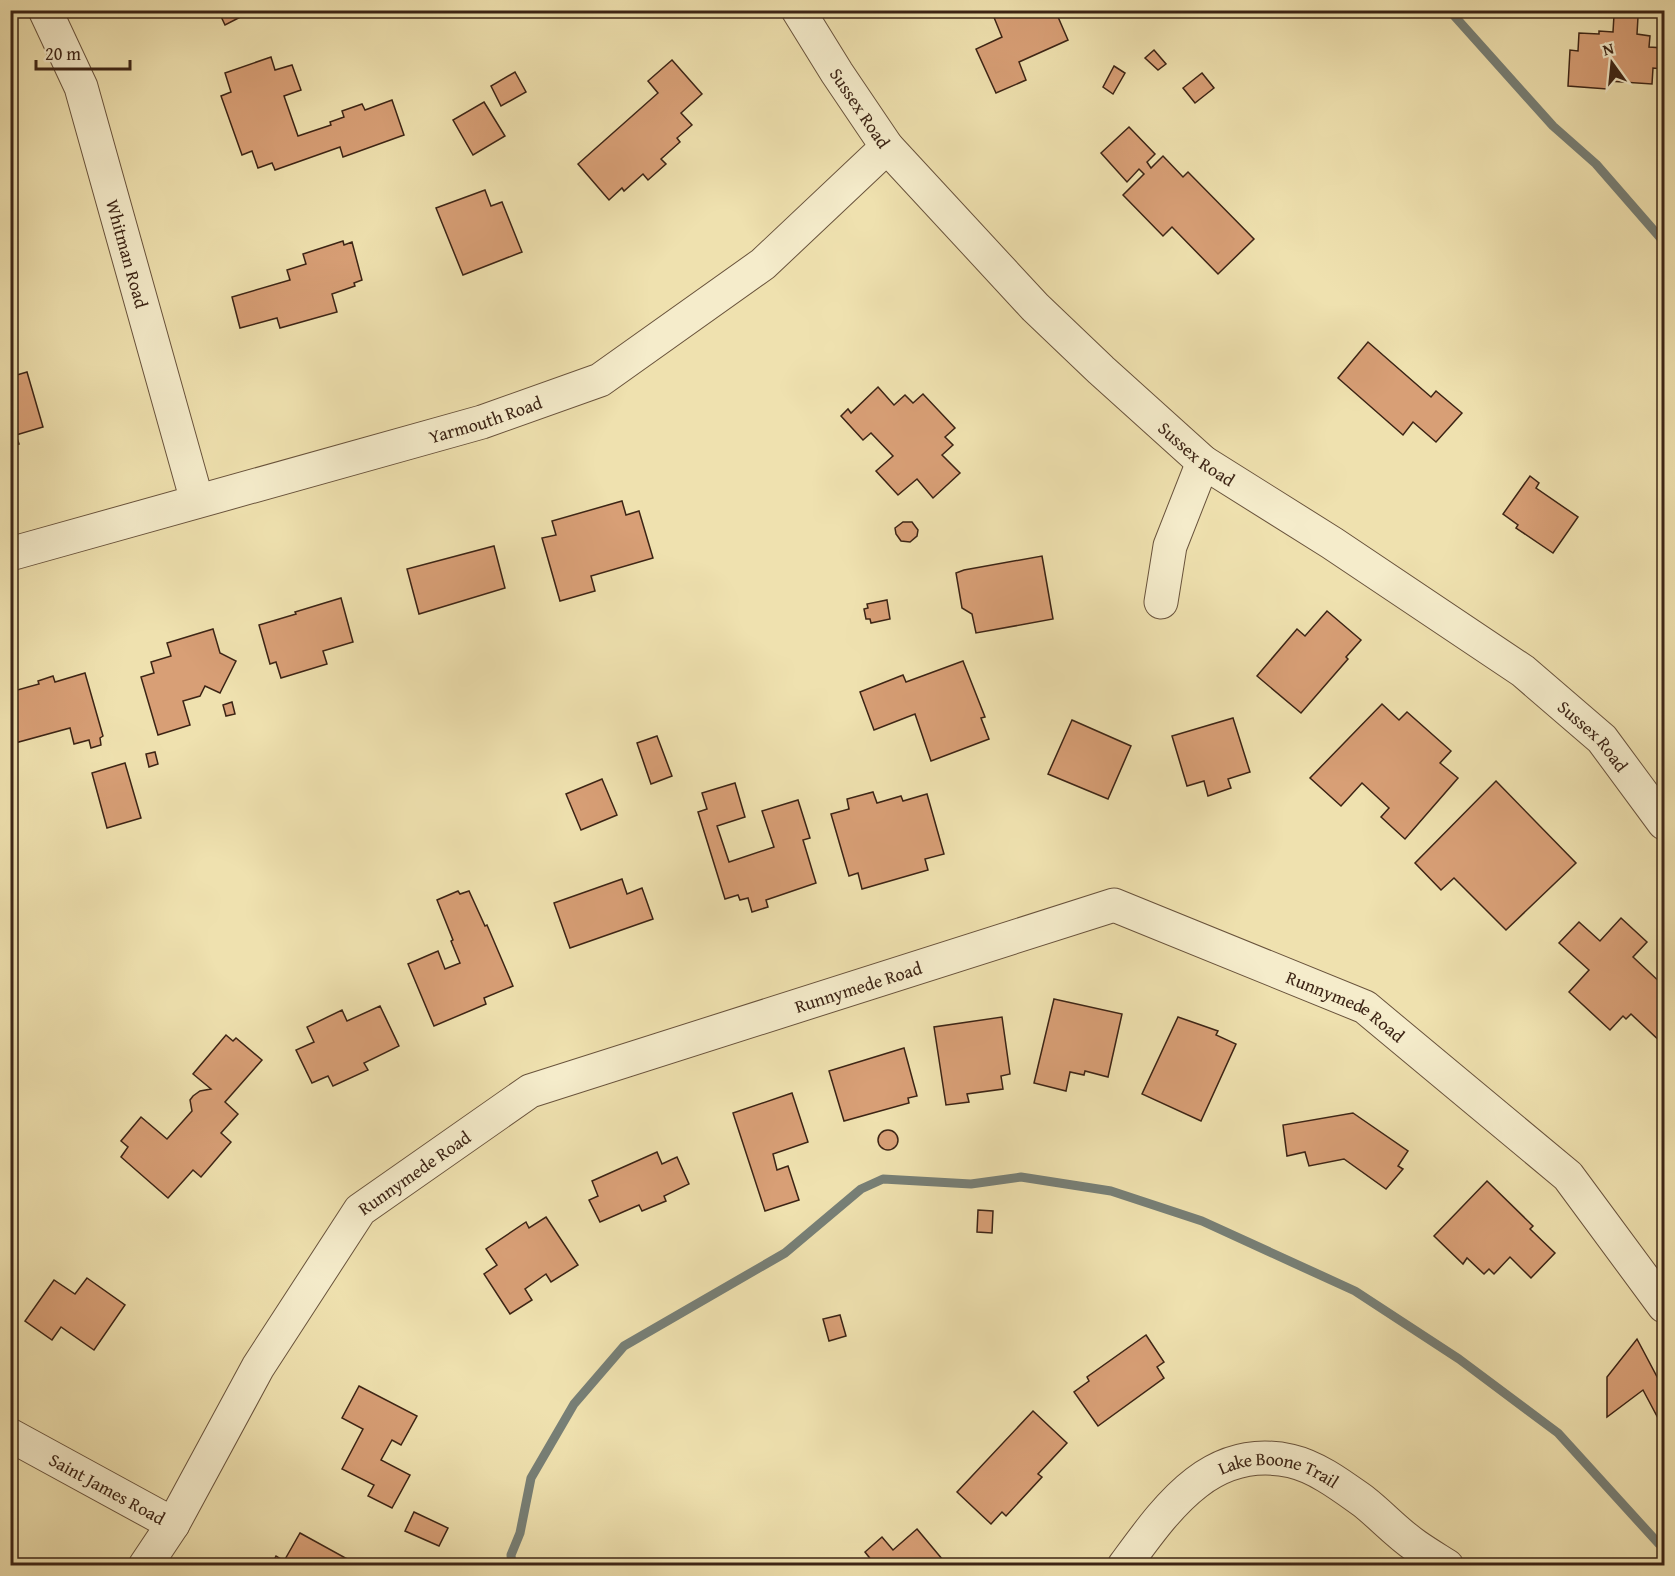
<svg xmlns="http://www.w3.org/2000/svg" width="1675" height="1576" font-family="'Gentium Book Plus',serif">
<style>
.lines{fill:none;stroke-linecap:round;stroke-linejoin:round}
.stream{stroke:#777f76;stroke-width:9}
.building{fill:#d89f76;stroke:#3c2415;stroke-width:1.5}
.minor-casing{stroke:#69533c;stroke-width:35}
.tertiary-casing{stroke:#69533c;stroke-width:35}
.minor{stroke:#f5eccb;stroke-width:33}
.tertiary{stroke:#f5eccb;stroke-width:33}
.labels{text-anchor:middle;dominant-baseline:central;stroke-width:4.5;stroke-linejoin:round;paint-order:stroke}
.street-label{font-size:18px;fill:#3c2415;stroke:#f5eccb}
</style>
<rect width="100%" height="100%" fill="#efe1af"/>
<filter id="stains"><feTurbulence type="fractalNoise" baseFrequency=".00333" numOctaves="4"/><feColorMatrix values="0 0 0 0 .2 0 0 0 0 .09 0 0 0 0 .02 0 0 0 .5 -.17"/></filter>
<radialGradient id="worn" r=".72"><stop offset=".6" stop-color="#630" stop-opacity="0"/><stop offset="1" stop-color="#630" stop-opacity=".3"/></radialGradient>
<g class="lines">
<!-- stream -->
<g class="stream">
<path d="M 1449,10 L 1553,126 L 1596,164 L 1664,242"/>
<path d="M 512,1566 L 511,1555 L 520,1533 L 531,1478 L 574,1404 L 624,1346 L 785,1253 L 861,1189 L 883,1179 L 971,1184 L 1021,1177 L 1111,1191 L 1202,1221 L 1355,1291 L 1459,1359 L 1558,1433 L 1659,1544"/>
</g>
</g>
<!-- building -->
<g class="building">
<path d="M 218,10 L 254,10 L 225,25 Z"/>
<path d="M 991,10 L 1055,10 L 1068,40 L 1019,62 L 1026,80 L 996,93 L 976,49 L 1002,37 Z"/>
<path d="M 1614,15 L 1638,17 L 1637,34 L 1650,36 L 1649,47 L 1664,48 L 1664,69 L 1653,68 L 1652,84 L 1608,81 L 1607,89 L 1568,86 L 1570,50 L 1578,51 L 1579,33 L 1599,34 L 1599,31 L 1613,32 Z"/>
<path d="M 1154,50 L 1166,64 L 1158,70 L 1145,58 Z"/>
<path d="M 271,57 L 275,70 L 292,65 L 301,90 L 284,96 L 298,136 L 331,125 L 330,122 L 344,117 L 342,111 L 362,104 L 365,110 L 392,100 L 404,135 L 343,157 L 340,147 L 275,170 L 272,163 L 258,168 L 252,151 L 242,155 L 221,96 L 231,92 L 225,73 Z"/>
<path d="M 672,60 L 702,94 L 681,113 L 692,125 L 677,138 L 680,142 L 661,159 L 666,164 L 648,180 L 643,174 L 624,191 L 622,188 L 609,200 L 578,164 L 658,93 L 648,81 Z"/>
<path d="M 1114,66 L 1125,73 L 1113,94 L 1103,87 Z"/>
<path d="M 515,72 L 526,92 L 501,106 L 491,86 Z"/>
<path d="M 1202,73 L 1214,88 L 1195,103 L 1183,88 Z"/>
<path d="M 484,102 L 505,136 L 473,155 L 453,120 Z"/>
<path d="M 1129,127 L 1155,154 L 1147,162 L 1151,168 L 1163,156 L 1183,177 L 1188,172 L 1254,239 L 1218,274 L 1172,227 L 1163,236 L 1123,195 L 1144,174 L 1139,169 L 1127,182 L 1101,153 Z"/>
<path d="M 485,190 L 491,206 L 502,202 L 522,252 L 463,275 L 436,208 Z"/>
<path d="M 343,241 L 344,245 L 352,242 L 362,280 L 354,283 L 355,286 L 332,294 L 337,312 L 280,328 L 277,318 L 240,328 L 232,297 L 290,280 L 287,270 L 306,264 L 303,254 Z"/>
<path d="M 1368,342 L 1431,397 L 1436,391 L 1462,413 L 1436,442 L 1413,422 L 1403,435 L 1338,378 Z"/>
<path d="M 27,372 L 43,427 L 16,435 L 19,444 L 10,447 L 10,377 Z"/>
<path d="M 878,387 L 894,405 L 905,395 L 913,403 L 923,394 L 955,428 L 945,437 L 953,445 L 942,455 L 960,473 L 933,498 L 917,479 L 898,495 L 876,471 L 893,456 L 871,433 L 863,440 L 841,416 L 848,409 L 851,413 Z"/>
<path d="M 1530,476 L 1539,483 L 1536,488 L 1578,517 L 1553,553 L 1516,528 L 1518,525 L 1503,514 Z"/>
<path d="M 622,501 L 626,515 L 639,511 L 653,558 L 591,576 L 595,591 L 560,601 L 542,538 L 556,535 L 552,521 Z"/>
<path d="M 903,522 L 912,522 L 918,530 L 917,536 L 910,542 L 901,541 L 896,534 L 895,528 Z"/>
<path d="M 494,546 L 505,588 L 419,614 L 407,569 Z"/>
<path d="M 1042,556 L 1053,619 L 976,633 L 972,614 L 962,608 L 956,573 L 964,570 Z"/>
<path d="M 341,598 L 353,642 L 323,651 L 327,664 L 281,678 L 276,662 L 270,664 L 259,625 L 296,614 L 295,612 Z"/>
<path d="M 887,600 L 890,619 L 871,623 L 870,619 L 866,619 L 864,609 L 868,608 L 867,604 Z"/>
<path d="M 1327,611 L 1361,640 L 1346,657 L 1348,659 L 1301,713 L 1257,676 L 1297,629 L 1305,636 Z"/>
<path d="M 213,629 L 220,653 L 236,661 L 220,693 L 205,686 L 200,696 L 183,701 L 190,725 L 158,735 L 141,677 L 154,673 L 151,662 L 171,656 L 167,643 Z"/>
<path d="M 963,661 L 985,717 L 981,718 L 989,739 L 931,761 L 915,714 L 874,730 L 860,692 L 903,675 L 906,682 Z"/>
<path d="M 85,673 L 103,736 L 100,738 L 101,745 L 91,748 L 89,740 L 74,744 L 70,728 L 15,743 L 10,728 L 10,692 L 39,684 L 38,681 L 53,676 L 55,682 Z"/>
<path d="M 232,702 L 235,714 L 226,716 L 223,705 Z"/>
<path d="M 1382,704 L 1399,720 L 1407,712 L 1451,751 L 1440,763 L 1458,778 L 1405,839 L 1381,817 L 1389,808 L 1362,783 L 1341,806 L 1310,778 Z"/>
<path d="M 1233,718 L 1250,772 L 1228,779 L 1231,788 L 1208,796 L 1204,781 L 1187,786 L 1172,736 Z"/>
<path d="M 1072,720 L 1131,746 L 1108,799 L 1048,774 Z"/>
<path d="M 657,736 L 672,776 L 651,784 L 637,743 Z"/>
<path d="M 155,752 L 158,764 L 149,767 L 146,754 Z"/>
<path d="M 125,763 L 141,818 L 107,828 L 92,773 Z"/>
<path d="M 602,779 L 617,815 L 581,830 L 566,794 Z"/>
<path d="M 1496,781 L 1576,863 L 1506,930 L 1454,878 L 1441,890 L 1415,863 Z"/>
<path d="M 735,783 L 745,817 L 717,826 L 729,862 L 774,847 L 762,811 L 798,800 L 810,838 L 803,840 L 816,883 L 766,900 L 768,907 L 752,912 L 748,898 L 740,900 L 738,895 L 725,899 L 698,812 L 707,809 L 702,793 Z"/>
<path d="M 873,792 L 877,803 L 901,796 L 903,801 L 927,794 L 944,854 L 925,859 L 928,870 L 862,889 L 858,873 L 849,876 L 831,814 L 849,809 L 847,799 Z"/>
<path d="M 622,879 L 627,894 L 642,888 L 653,919 L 570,948 L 554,903 Z"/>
<path d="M 458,891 L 460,894 L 469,891 L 485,926 L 487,925 L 513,986 L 484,998 L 486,1004 L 434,1026 L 408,964 L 438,951 L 445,969 L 460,963 L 451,941 L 453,940 L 437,900 Z"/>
<path d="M 1621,918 L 1647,942 L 1633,957 L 1664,986 L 1664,1045 L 1631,1014 L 1626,1019 L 1623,1016 L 1610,1030 L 1569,992 L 1589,970 L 1559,943 L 1579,922 L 1600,941 Z"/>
<path d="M 1054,999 L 1122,1014 L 1108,1077 L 1085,1071 L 1084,1075 L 1070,1072 L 1066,1091 L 1034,1083 Z"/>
<path d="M 380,1006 L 399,1046 L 364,1063 L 368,1070 L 333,1086 L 328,1076 L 312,1083 L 296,1050 L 314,1042 L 307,1027 L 342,1010 L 347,1021 Z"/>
<path d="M 1002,1017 L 1010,1074 L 1001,1076 L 1003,1089 L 967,1094 L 969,1102 L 946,1105 L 934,1027 Z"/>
<path d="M 1178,1017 L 1218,1031 L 1216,1035 L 1236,1044 L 1201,1121 L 1142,1094 Z"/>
<path d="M 226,1035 L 233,1041 L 236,1038 L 262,1060 L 225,1102 L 238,1114 L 221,1133 L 231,1142 L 201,1177 L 193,1170 L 168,1198 L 121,1157 L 128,1147 L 121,1141 L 141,1117 L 167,1139 L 192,1111 L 190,1100 L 193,1096 L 200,1091 L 211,1089 L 193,1074 Z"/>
<path d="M 904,1048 L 917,1096 L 908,1098 L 909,1103 L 844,1121 L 829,1071 Z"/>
<path d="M 792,1093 L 808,1142 L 773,1154 L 777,1170 L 788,1166 L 799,1200 L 765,1211 L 733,1113 Z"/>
<path d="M 1353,1113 L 1408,1151 L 1398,1166 L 1403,1169 L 1386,1189 L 1344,1159 L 1309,1166 L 1305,1152 L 1287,1156 L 1283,1125 Z"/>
<circle cx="888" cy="1140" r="10"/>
<path d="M 657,1152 L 662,1164 L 677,1157 L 689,1184 L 664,1196 L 666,1201 L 642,1211 L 639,1205 L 600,1222 L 589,1200 L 598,1196 L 592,1181 Z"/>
<path d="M 1487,1181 L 1533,1226 L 1530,1229 L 1555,1253 L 1531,1278 L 1510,1257 L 1494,1274 L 1489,1269 L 1484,1274 L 1467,1258 L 1463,1264 L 1434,1236 Z"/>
<path d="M 978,1210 L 993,1211 L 992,1233 L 977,1232 Z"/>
<path d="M 546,1217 L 578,1265 L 551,1282 L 546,1274 L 525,1289 L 532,1300 L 510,1314 L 484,1274 L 497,1265 L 486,1249 L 526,1222 L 529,1228 Z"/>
<path d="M 87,1278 L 125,1305 L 94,1350 L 61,1327 L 52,1340 L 25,1321 L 54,1280 L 75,1294 Z"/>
<path d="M 840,1315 L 846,1336 L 829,1341 L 823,1319 Z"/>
<path d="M 1146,1335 L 1164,1362 L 1157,1367 L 1164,1378 L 1098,1426 L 1074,1392 L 1089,1381 L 1087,1377 Z"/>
<path d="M 1637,1339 L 1664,1390 L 1664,1419 L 1659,1420 L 1643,1390 L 1607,1417 L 1607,1377 Z"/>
<path d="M 359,1386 L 417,1416 L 401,1445 L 392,1440 L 381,1460 L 410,1475 L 392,1508 L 368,1496 L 374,1485 L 342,1469 L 363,1429 L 342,1418 Z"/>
<path d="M 1033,1411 L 1067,1443 L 1038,1474 L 1042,1477 L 1006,1516 L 1002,1512 L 991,1524 L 957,1492 Z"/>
<path d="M 414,1512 L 448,1528 L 439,1546 L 405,1531 Z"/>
<path d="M 917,1529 L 948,1566 L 876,1566 L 865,1552 L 882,1537 L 893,1550 Z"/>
<path d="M 300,1533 L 351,1561 L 348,1566 L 271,1566 L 276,1556 L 284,1561 Z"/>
</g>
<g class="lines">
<defs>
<g id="minor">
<path id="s1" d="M 45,10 L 81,87 L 197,501"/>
<path id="s2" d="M 798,10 L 837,73 L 887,147 L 1035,307 L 1101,370 L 1203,462 L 1332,543 L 1523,671 L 1602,739 L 1664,823"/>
<path id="s3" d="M 10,554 L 482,422 L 600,380 L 763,264 L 887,147"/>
<path d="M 1161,602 L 1170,546 L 1203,462"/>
<path id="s4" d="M 10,1435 L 173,1524"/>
<path id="s5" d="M 145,1566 L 173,1524 L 258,1367 L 360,1210 L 530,1091 L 1114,905 L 1365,1007 L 1568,1176 L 1664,1306"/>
</g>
<g id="tertiary">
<path id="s6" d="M 1124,1566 C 1166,1509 1210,1443 1291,1461 C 1317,1467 1342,1486 1363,1501 C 1381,1515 1397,1533 1416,1546 C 1426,1553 1436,1559 1447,1566"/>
</g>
</defs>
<!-- minor casing -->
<use href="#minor" class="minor-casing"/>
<!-- tertiary casing -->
<use href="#tertiary" class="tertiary-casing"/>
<!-- minor -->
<use href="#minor" class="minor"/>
<!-- tertiary -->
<use href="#tertiary" class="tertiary"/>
</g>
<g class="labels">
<!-- street labels -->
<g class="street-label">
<text stroke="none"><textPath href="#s2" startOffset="116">Sussex Road</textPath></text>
<text stroke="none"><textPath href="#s1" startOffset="258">Whitman Road</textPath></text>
<text stroke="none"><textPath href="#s3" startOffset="494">Yarmouth Road</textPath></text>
<text stroke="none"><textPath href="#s2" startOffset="600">Sussex Road</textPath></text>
<text stroke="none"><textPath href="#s2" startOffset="1088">Sussex Road</textPath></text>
<text stroke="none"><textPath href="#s5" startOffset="968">Runnymede Road</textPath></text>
<text stroke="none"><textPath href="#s5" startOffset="1490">Runnymede Road</textPath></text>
<text stroke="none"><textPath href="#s5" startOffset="482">Runnymede Road</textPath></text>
<text stroke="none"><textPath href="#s6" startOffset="200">Lake Boone Trail</textPath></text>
<text stroke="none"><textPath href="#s4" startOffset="111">Saint James Road</textPath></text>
</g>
</g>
<!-- margin -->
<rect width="1675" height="1576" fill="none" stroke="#efe1af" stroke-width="36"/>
<rect x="12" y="12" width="1651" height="1552" fill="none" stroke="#3c2415" stroke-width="3"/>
<rect x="18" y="18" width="1639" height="1540" fill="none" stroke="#3c2415" stroke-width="1.5"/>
<!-- north arrow -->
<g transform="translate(1612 63) rotate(345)" stroke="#f5eccb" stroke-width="4.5" paint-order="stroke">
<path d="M0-4.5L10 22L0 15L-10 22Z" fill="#3c2415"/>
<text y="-9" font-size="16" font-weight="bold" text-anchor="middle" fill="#3c2415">N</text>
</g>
<!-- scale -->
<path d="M36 60v9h94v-9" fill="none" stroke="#3c2415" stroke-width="3"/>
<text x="45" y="60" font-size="18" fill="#3c2415" stroke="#f5eccb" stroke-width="4.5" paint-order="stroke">20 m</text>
<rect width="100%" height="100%" filter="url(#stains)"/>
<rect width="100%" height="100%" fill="url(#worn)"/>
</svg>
